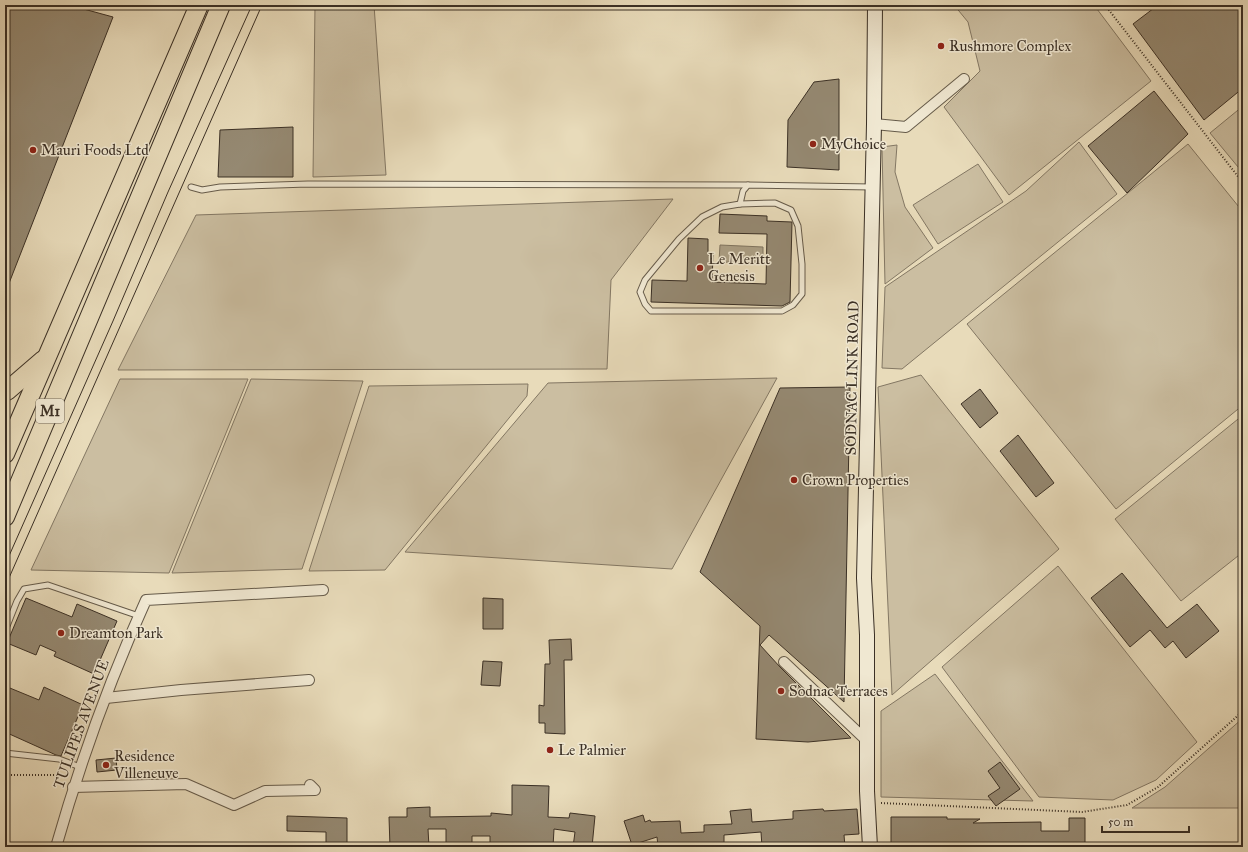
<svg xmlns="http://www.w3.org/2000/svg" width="1248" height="852" font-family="'IM FELL Great Primer',serif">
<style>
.green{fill:#cbbea1;stroke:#837763}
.water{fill:#ada187;stroke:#7f7460}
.building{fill:#958972;stroke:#3b3025}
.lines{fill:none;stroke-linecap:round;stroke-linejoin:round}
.lane-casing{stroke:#665b4a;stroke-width:7}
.street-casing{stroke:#665b4a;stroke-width:12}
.secondary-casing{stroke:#3b3025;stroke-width:16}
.highway-casing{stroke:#3b3025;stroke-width:20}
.path{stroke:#3b3025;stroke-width:2;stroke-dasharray:1 2;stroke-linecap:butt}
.lane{stroke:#f0e8d2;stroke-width:5}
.street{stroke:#f0e8d2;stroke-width:10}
.secondary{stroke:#f0e8d2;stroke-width:14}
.highway{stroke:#e8dbba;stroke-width:18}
.tram{stroke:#3b3025;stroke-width:1}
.poi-dot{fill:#8f2418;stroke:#f0e8d2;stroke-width:1.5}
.labels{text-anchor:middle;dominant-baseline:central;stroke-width:3;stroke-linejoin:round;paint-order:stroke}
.shield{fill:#f0e8d2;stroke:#716759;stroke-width:1}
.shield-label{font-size:14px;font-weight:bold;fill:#3b3025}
.poi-label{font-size:15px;fill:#3b3025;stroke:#f0e8d2;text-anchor:start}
.street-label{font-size:15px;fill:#3b3025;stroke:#f0e8d2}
</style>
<rect width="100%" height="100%" fill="#e8dbba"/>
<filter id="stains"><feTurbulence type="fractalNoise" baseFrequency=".005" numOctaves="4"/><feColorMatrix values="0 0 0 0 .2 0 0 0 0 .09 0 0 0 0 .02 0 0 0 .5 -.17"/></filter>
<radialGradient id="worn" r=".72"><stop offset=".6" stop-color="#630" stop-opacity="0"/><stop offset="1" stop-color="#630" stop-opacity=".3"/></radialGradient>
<!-- green -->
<g class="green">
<path d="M 315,5 L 374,5 L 386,175 L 313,177 Z"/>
<path d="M 954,5 L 1094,5 L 1151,81 L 1009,195 L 944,107 L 980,71 L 968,22 Z"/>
<path d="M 1243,106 L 1243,173 L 1210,133 Z"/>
<path d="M 1079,142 L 1117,194 L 902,369 L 882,368 L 885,287 L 1026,191 Z"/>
<path d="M 1188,144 L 1243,212 L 1243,405 L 1116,509 L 967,324 Z"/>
<path d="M 897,145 L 895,172 L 905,207 L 933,248 L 885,284 L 882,147 Z"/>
<path d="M 978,164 L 1003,202 L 938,244 L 913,205 Z"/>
<path d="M 673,199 L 611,280 L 607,369 L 118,370 L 196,215 Z"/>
<path d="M 921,375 L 1059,549 L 892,695 L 878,387 Z"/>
<path d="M 777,378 L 672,569 L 405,552 L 548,383 Z"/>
<path d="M 120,379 L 248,379 L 169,573 L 31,570 Z"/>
<path d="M 251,379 L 363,381 L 302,569 L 172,573 Z"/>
<path d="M 528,384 L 527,396 L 385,570 L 309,571 L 369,386 Z"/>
<path d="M 1243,415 L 1243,552 L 1181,601 L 1115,519 Z"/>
<path d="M 1058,566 L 1197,742 L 1156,780 L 1113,800 L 1039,797 L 942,667 Z"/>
<path d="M 935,674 L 1033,801 L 881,797 L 881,711 Z"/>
<path d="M 1243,718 L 1243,808 L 1132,808 L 1165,787 Z"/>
</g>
<!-- water -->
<path class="water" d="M 720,245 L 763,247 L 763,263 L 719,262 Z"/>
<!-- building -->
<g class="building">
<path d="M 5,5 L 69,5 L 113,17 L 6,291 Z"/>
<path d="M 1158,5 L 1243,5 L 1243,88 L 1204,120 L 1133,24 Z"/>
<path d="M 839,79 L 839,170 L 787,167 L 788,120 L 814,82 Z"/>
<path d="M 1154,91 L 1188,134 L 1127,193 L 1088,146 Z"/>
<path d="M 293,127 L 293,177 L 218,177 L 220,130 Z"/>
<path d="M 720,214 L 767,216 L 767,221 L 792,222 L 790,302 L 782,306 L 651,302 L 652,280 L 687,281 L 688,238 L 708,239 L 708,255 L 713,255 L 712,282 L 766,284 L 767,234 L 719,233 Z"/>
<path d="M 850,387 L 844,702 L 769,635 L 760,645 L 780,667 L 851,738 L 808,742 L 756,739 L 760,626 L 700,572 L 780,388 Z"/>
<path d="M 980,389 L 998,413 L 980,428 L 961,404 Z"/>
<path d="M 1018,435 L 1054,483 L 1036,497 L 1000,451 Z"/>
<path d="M 1122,573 L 1167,628 L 1197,604 L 1219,631 L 1186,658 L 1173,641 L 1165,648 L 1150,630 L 1130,647 L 1091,598 Z"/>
<path d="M 26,598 L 72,617 L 77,604 L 117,621 L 94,674 L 54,656 L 56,652 L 40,645 L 36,655 L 7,643 Z"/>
<path d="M 483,598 L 503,599 L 503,629 L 483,629 Z"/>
<path d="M 571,639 L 572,660 L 564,660 L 565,734 L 545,733 L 545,723 L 539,723 L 539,705 L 544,706 L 545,664 L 550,664 L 549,640 Z"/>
<path d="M 483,661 L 502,662 L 500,686 L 481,685 Z"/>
<path d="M 5,686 L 39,700 L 44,687 L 83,705 L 61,756 L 56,755 L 5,732 Z"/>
<path d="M 116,758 L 117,770 L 97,772 L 96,760 Z"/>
<path d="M 1000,762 L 1020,789 L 996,806 L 988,796 L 1000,788 L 988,771 Z"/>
<path d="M 512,785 L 549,786 L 548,817 L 569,818 L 570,813 L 595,816 L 592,847 L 573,847 L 575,832 L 554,829 L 553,847 L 524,845 L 524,847 L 490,846 L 490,836 L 472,836 L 472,847 L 453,847 L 453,844 L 446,844 L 446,829 L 428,829 L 429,847 L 390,847 L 389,817 L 407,817 L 407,808 L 430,807 L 430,817 L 491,816 L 491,813 L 512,815 Z"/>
<path d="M 751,809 L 752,822 L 793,819 L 793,811 L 823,809 L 824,811 L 857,809 L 859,834 L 844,835 L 845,847 L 795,847 L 795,845 L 762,847 L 761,832 L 724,835 L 724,847 L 683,847 L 683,844 L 658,846 L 657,837 L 632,845 L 624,821 L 643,815 L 645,822 L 650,820 L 651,822 L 680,821 L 681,833 L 704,832 L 704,825 L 732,824 L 730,811 Z"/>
<path d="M 287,816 L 347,818 L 347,847 L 326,846 L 326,832 L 287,831 Z"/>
<path d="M 891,817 L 947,817 L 947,819 L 980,819 L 973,823 L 1041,822 L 1041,831 L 1069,831 L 1069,818 L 1085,818 L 1085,847 L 891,847 Z"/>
</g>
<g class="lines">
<defs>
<g id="lane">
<path d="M 191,187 L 202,190 L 220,187 L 308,184 L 748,185"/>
<path d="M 775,203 L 791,210 L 798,226 L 802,264 L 802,294 L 793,305 L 782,311 L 651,311 L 645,304 L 640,292 L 645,280 L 679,239 L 702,217 L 722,207 L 740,204 Z"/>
<path d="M 740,204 L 743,191 L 748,185 L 872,187"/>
<path d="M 5,631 L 17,601 L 24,589 L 48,585 L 139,616"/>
<path d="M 5,753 L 59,759 L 80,767"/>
</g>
<g id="street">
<path d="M 874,124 L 906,127 L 964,79"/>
<path d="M 784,662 L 866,740"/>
<path d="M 106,698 L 181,690 L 309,680"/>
<path d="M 73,787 L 186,784 L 234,805 L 265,791 L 315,790 L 310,785"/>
<path d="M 56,847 C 80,763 110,679 146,600 L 323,590"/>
</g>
<path id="secondary" d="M 870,847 L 867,791 L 867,635 L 864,578 L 874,124 L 875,5"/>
<g id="highway">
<path d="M 7,391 L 43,360"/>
<path d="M 5,454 L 199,5"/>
<path d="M 5,517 L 221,5"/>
</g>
</defs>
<!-- lane casing -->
<use href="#lane" class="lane-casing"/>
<!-- street casing -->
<use href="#street" class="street-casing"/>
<!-- secondary casing -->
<use href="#secondary" class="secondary-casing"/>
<!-- highway casing -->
<use href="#highway" class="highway-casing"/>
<!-- path -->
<g class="path">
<path d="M 1105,5 L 1243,183"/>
<path d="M 5,775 L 68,775"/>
<path d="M 881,803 L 1082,812 L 1127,805 L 1158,787 L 1243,711"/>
</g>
<!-- lane -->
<use href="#lane" class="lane"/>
<!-- street -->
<use href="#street" class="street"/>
<!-- secondary -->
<use href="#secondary" class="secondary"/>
<!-- highway -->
<use href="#highway" class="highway"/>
<!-- tram -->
<g class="tram">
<path d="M 5,565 L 113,321 L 168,192 L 252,5"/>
<path d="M 5,587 L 262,5"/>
</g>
</g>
<!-- markers -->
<g class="poi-dot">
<circle cx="941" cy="46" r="4"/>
<circle cx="813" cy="144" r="4"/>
<circle cx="33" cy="150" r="4"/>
<circle cx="700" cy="268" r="4"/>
<circle cx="794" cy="480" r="4"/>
<circle cx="61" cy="633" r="4"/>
<circle cx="781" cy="691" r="4"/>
<circle cx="550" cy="750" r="4"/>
<circle cx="106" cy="765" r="4"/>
</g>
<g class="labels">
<!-- shield labels -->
<rect class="shield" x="36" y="399" width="28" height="24" rx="3"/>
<g class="shield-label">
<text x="50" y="411">M1</text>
</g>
<!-- poi labels -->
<g class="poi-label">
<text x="949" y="46">Rushmore Complex</text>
<text x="821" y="144">MyChoice</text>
<text x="41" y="150">Mauri Foods Ltd</text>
<text x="708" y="259">Le Meritt<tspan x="708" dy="17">Genesis</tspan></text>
<text x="802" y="480">Crown Properties</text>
<text x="69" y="633">Dreamton Park</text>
<text x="789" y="691">Sodnac Terraces</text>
<text x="558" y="750">Le Palmier</text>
<text x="114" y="756">Residence<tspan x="114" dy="17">Villeneuve</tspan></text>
</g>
<!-- street labels -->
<g class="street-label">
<text transform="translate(852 378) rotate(-89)">SODNAC LINK ROAD</text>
<text transform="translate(81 724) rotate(-70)">TULIPES AVENUE</text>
</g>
</g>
<!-- margin -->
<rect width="1248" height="852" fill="none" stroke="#e8dbba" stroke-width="20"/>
<rect x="6" y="6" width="1236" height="840" fill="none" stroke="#3b3025" stroke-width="2"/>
<rect x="10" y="10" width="1228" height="832" fill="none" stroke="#3b3025"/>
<!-- scale -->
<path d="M1102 826v6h87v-6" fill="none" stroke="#3b3025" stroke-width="2"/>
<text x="1108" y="826" font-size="12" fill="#3b3025" stroke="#f0e8d2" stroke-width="3" paint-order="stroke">50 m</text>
<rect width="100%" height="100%" filter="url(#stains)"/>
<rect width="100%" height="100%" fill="url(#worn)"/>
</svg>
